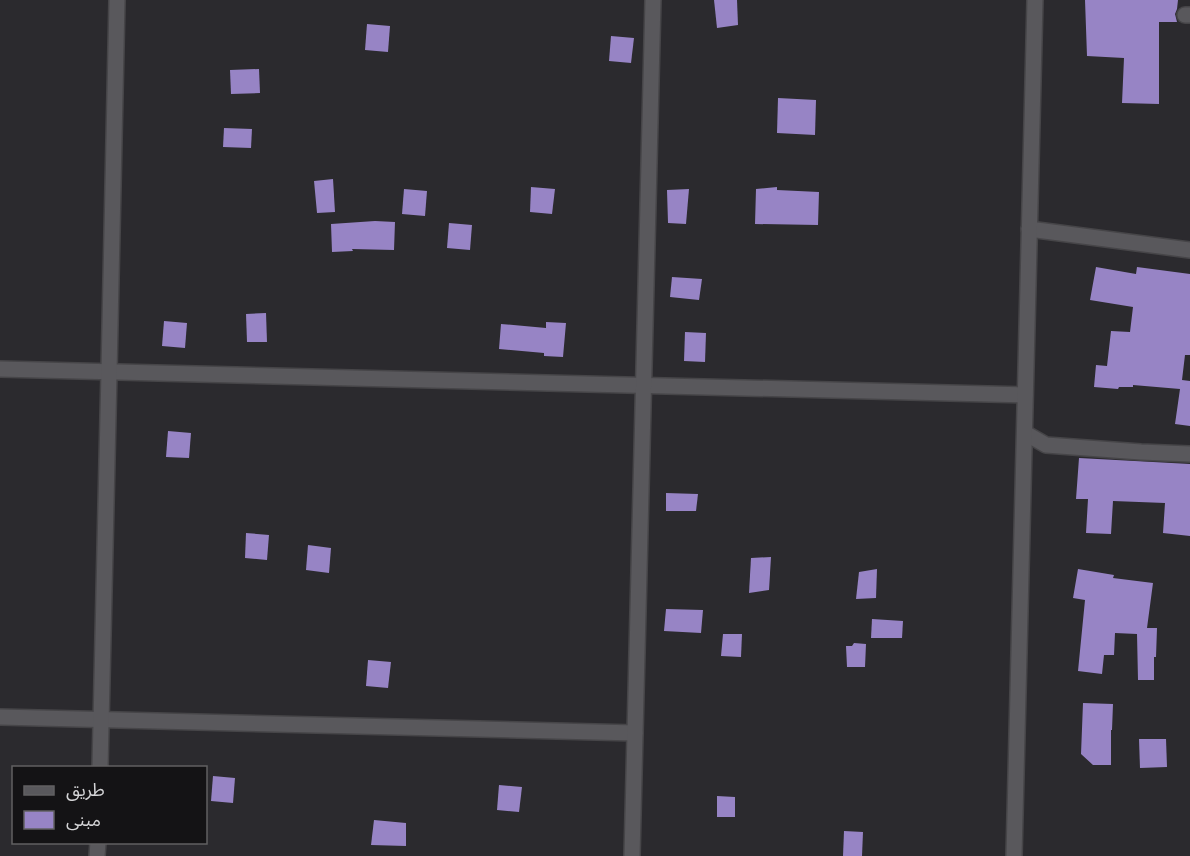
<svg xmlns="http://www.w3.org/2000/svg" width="1190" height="856" font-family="Mulish,'Noto Sans Arabic',sans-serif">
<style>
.building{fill:#9784c5}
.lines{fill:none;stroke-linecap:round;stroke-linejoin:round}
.street-casing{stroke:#464548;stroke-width:18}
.secondary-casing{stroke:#464548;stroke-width:18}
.street{stroke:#59585c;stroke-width:15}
.secondary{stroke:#59585c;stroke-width:15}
</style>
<rect width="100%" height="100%" fill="#2b2a2e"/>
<!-- building -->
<g class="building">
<path d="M 714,0 L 737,0 L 738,25 L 717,28 Z"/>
<path d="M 1085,0 L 1178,0 L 1177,9 L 1175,14 L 1177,22 L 1159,22 L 1159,104 L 1122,103 L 1124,58 L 1087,56 Z"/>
<path d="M 367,24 L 390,26 L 388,52 L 365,50 Z"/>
<path d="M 611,36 L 634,38 L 631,63 L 609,61 Z"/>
<path d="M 259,69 L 260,93 L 231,94 L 230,70 Z"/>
<path d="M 778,98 L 816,100 L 815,135 L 777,133 Z"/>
<path d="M 224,128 L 252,129 L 251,148 L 223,147 Z"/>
<path d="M 333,179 L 335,212 L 317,213 L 314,181 Z"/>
<path d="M 531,187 L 555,189 L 552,214 L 530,212 Z"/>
<path d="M 777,187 L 777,190 L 819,192 L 818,225 L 755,224 L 756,189 Z"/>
<path d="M 404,189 L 427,191 L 425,216 L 402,214 Z"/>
<path d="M 689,189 L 686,224 L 668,223 L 667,190 Z"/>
<path d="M 375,221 L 395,222 L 394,250 L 352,249 L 353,251 L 332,252 L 331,224 Z"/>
<path d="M 449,223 L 472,225 L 470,250 L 447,248 Z"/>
<path d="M 1096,267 L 1136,274 L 1137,267 L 1190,274 L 1190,355 L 1185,355 L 1182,380 L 1190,381 L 1190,426 L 1175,424 L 1180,389 L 1133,385 L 1133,387 L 1119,387 L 1118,389 L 1094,387 L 1096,365 L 1107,366 L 1111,331 L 1130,332 L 1133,307 L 1090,300 Z"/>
<path d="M 672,277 L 702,279 L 699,300 L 670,297 Z"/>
<path d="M 266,313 L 267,342 L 247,342 L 246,314 Z"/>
<path d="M 164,321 L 187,323 L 185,348 L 162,346 Z"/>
<path d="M 546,322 L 566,323 L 563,357 L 544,356 L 544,353 L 499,349 L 501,324 L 546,328 Z"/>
<path d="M 685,332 L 706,333 L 705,362 L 684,361 Z"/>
<path d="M 168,431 L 191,433 L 189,458 L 166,457 Z"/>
<path d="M 1079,458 L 1190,464 L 1190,536 L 1163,533 L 1165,503 L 1113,501 L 1111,534 L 1086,533 L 1088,499 L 1076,499 Z"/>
<path d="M 666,493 L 698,494 L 696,511 L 666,511 Z"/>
<path d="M 246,533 L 269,535 L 267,560 L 245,558 Z"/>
<path d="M 308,545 L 331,548 L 329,573 L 306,570 Z"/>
<path d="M 771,557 L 769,590 L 749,593 L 751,558 Z"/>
<path d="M 877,569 L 876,598 L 856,599 L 859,572 Z"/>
<path d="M 1078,569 L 1114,575 L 1113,578 L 1153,583 L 1147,628 L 1157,628 L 1156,657 L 1154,657 L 1154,680 L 1138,680 L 1137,634 L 1115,633 L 1114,655 L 1104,655 L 1102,674 L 1078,671 L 1085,600 L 1073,598 Z"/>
<path d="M 666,609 L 703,610 L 701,633 L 664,631 Z"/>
<path d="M 872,619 L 903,621 L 902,638 L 871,638 Z"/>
<path d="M 723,634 L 742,634 L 741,657 L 721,656 Z"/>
<path d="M 854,643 L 866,644 L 865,667 L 847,667 L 846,646 L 852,646 Z"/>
<path d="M 368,660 L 391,662 L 388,688 L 366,686 Z"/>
<path d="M 1083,703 L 1113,704 L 1112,730 L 1111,730 L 1111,765 L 1093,765 L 1081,754 Z"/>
<path d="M 1139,739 L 1166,739 L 1167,767 L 1140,768 Z"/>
<path d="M 213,776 L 235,778 L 233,803 L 211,801 Z"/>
<path d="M 499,785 L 522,787 L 519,812 L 497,810 Z"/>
<path d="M 717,796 L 735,797 L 735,817 L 717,817 Z"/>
<path d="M 374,820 L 406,823 L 406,846 L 371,845 Z"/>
<path d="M 844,831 L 863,832 L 862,856 L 843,856 Z"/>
</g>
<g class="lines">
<defs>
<g id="street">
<path d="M 1185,15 L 1190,15"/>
<path d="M 1029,229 L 1190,250"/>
<path d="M 0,369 L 1025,395"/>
<path d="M 1025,433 L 1046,445 L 1141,452 L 1190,454"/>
<path d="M 0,717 L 635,733"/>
<path d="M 100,768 L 109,372 L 117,0"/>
<path d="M 97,856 L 98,842"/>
<path d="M 632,856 L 653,0"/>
</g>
<path id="secondary" d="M 1014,856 L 1035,0"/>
</defs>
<!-- street casing -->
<use href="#street" class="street-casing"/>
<!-- secondary casing -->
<use href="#secondary" class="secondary-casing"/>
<!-- street -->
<use href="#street" class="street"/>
<!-- secondary -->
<use href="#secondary" class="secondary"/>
</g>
<!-- legend -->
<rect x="12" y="766" width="195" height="78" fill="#141315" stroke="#616062" stroke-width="1.5"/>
<rect x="24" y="786" width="30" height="9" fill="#59585c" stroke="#616062" stroke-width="1.5"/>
<text x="66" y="796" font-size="18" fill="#d4d4d6">طريق</text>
<rect x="24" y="811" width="30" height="18" fill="#9784c5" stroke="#616062" stroke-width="1.5"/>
<text x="66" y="826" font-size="18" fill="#d4d4d6">مبنى</text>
</svg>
